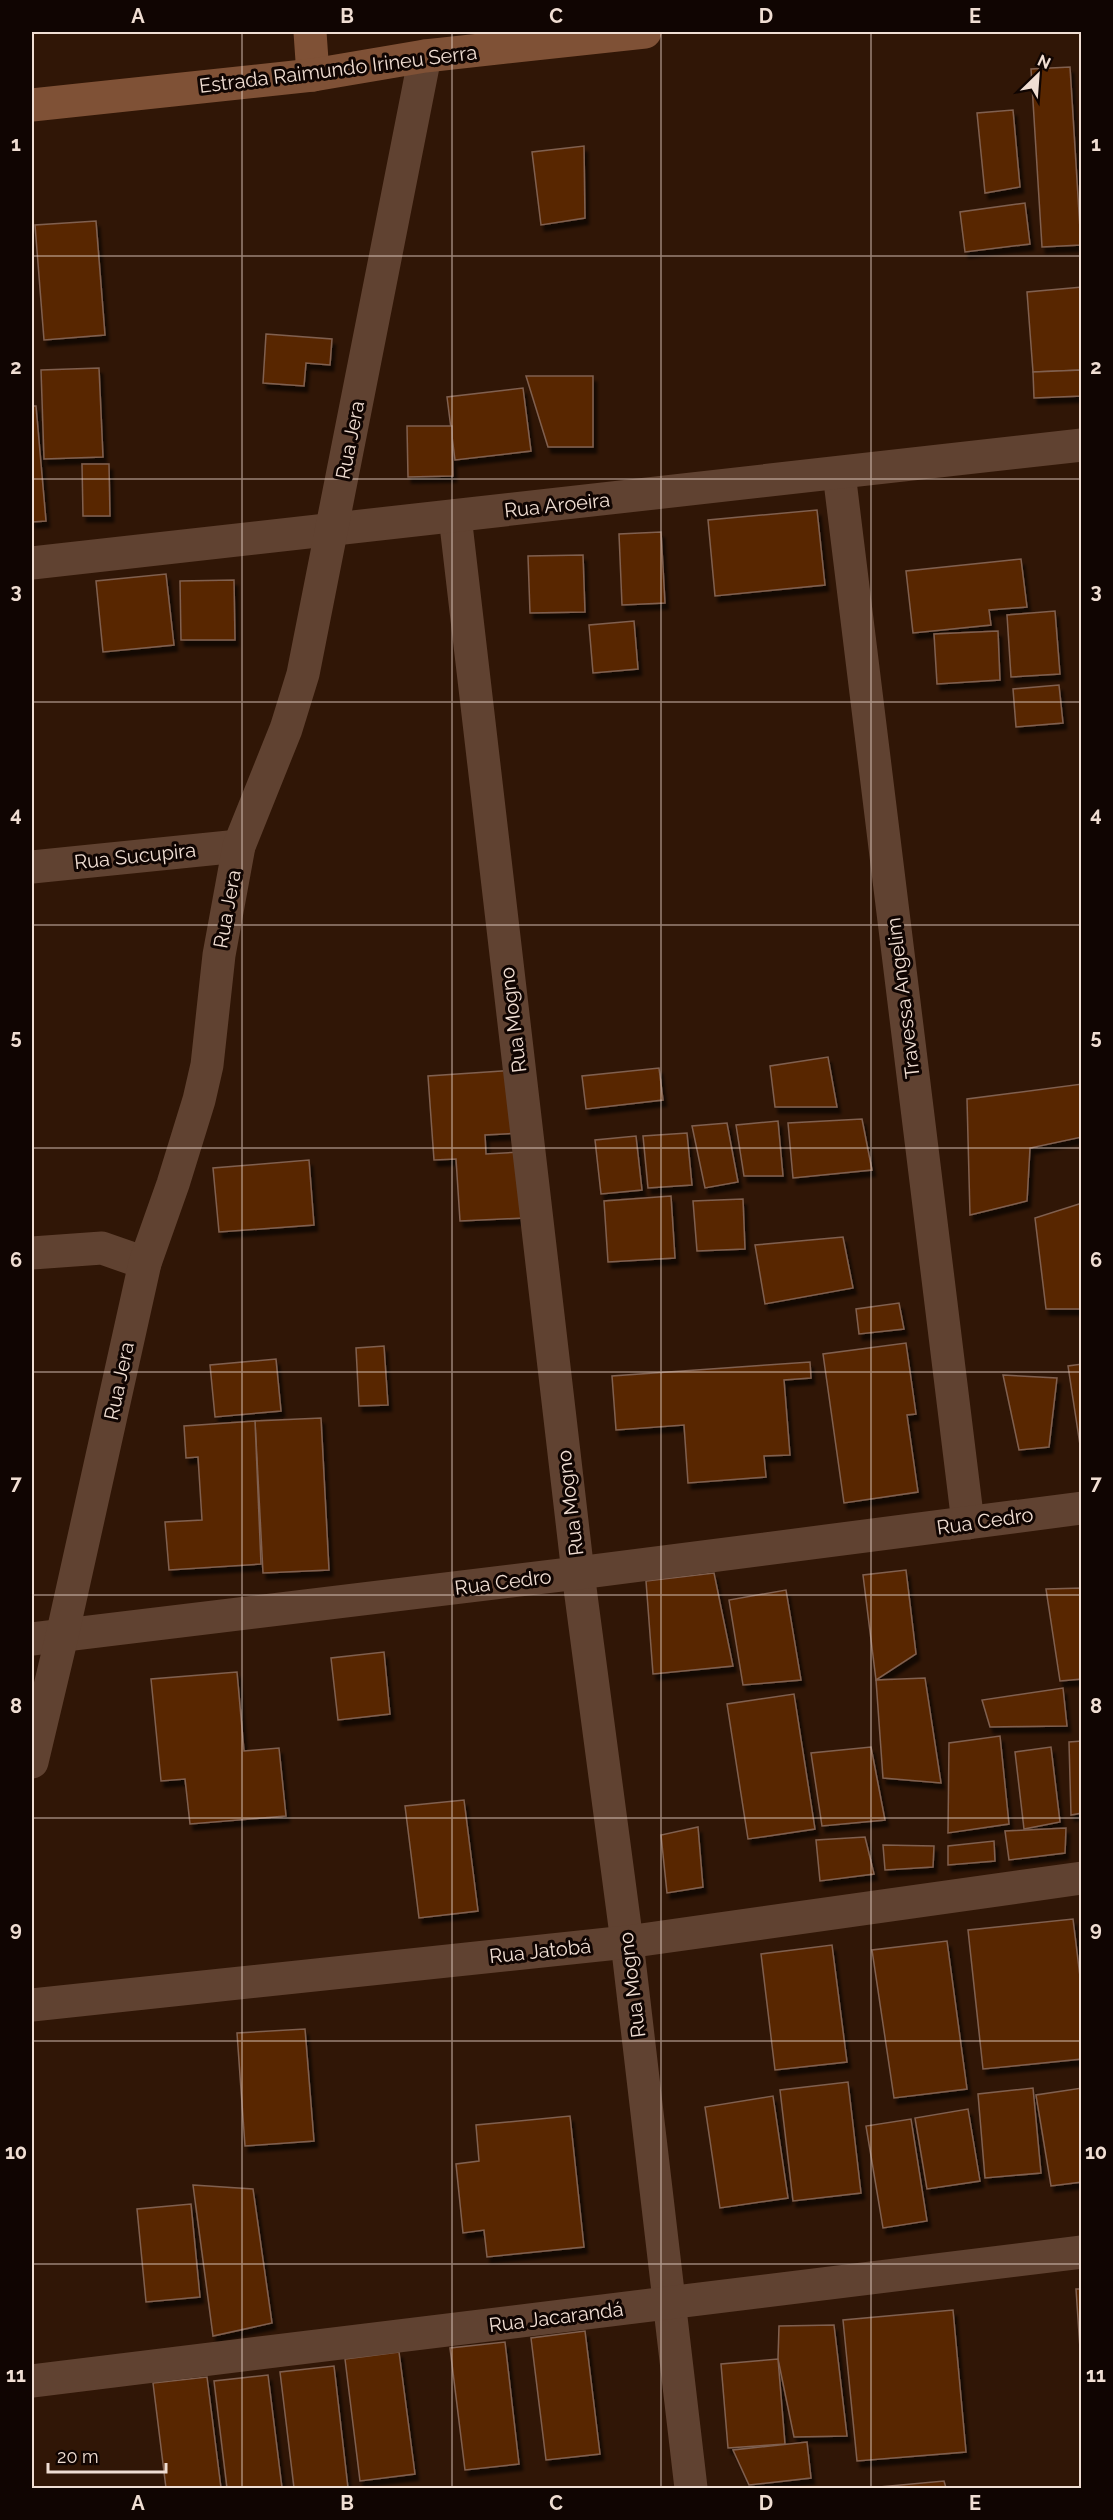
<svg xmlns="http://www.w3.org/2000/svg" width="1113" height="2520" font-family="Raleway,sans-serif">
<style>
.building{fill:#592602;stroke:#80604f;stroke-width:1.5;filter:url(#shadow)}
.lines{fill:none;stroke-linecap:round;stroke-linejoin:round}
.street{stroke:#604231;stroke-width:33}
.secondary{stroke:#7f5136;stroke-width:33}
.grid{fill:none;stroke:#f0ded3;stroke-width:1.5;stroke-opacity:0.55}
.labels{text-anchor:middle;dominant-baseline:central;stroke-width:6;stroke-linejoin:round;paint-order:stroke}
.street-label{font-size:20px;fill:#f0ded3;stroke:#100502}
.neatline{fill:none;stroke:#f0ded3;stroke-width:2}
.grid-label{font-size:20px;text-anchor:middle;font-weight:bold;fill:#f0ded3}
</style>
<defs>
<filter id="shadow"><feDropShadow dx="3.5" dy="6" stdDeviation="1.5" flood-color="#0009"/></filter>
</defs>
<rect width="100%" height="100%" fill="#301606"/>
<!-- building -->
<g class="building">
<path d="M 1070,67 L 1081,245 L 1042,247 L 1031,69 Z"/>
<path d="M 1013,110 L 1020,187 L 985,193 L 977,113 Z"/>
<path d="M 584,146 L 585,218 L 541,225 L 532,152 Z"/>
<path d="M 1025,203 L 1030,244 L 965,252 L 960,212 Z"/>
<path d="M 96,221 L 105,335 L 44,340 L 35,225 Z"/>
<path d="M 1082,287 L 1082,370 L 1033,372 L 1027,292 Z"/>
<path d="M 266,334 L 332,339 L 330,365 L 306,363 L 304,386 L 263,383 Z"/>
<path d="M 99,368 L 103,457 L 44,459 L 41,370 Z"/>
<path d="M 1082,370 L 1082,396 L 1034,398 L 1033,372 Z"/>
<path d="M 526,376 L 593,376 L 593,447 L 548,447 Z"/>
<path d="M 523,388 L 531,451 L 455,460 L 447,397 Z"/>
<path d="M 32,406 L 36,406 L 46,521 L 32,522 Z"/>
<path d="M 407,426 L 452,426 L 453,476 L 408,477 Z"/>
<path d="M 82,464 L 109,464 L 110,516 L 83,516 Z"/>
<path d="M 817,510 L 825,585 L 715,596 L 708,520 Z"/>
<path d="M 661,532 L 665,603 L 622,605 L 619,534 Z"/>
<path d="M 583,555 L 585,612 L 530,613 L 528,556 Z"/>
<path d="M 1021,559 L 1027,607 L 989,610 L 991,625 L 913,633 L 906,571 Z"/>
<path d="M 166,574 L 174,645 L 103,652 L 96,581 Z"/>
<path d="M 234,580 L 235,640 L 181,640 L 180,581 Z"/>
<path d="M 1055,611 L 1060,674 L 1011,677 L 1007,615 Z"/>
<path d="M 634,621 L 638,669 L 593,673 L 589,625 Z"/>
<path d="M 998,631 L 1000,680 L 937,684 L 934,634 Z"/>
<path d="M 1059,685 L 1063,723 L 1016,727 L 1013,689 Z"/>
<path d="M 828,1057 L 837,1107 L 775,1107 L 770,1066 Z"/>
<path d="M 659,1068 L 663,1100 L 586,1109 L 582,1076 Z"/>
<path d="M 515,1070 L 520,1133 L 485,1135 L 486,1154 L 520,1152 L 525,1218 L 460,1221 L 456,1159 L 434,1160 L 428,1076 Z"/>
<path d="M 1082,1084 L 1082,1137 L 1030,1148 L 1027,1201 L 970,1215 L 967,1099 Z"/>
<path d="M 862,1119 L 872,1170 L 793,1178 L 788,1123 Z"/>
<path d="M 778,1121 L 783,1176 L 744,1176 L 736,1125 Z"/>
<path d="M 727,1123 L 738,1182 L 705,1188 L 692,1126 Z"/>
<path d="M 687,1133 L 692,1185 L 648,1188 L 643,1136 Z"/>
<path d="M 636,1136 L 642,1190 L 601,1194 L 595,1140 Z"/>
<path d="M 309,1160 L 314,1225 L 219,1232 L 213,1168 Z"/>
<path d="M 671,1196 L 675,1258 L 608,1262 L 604,1201 Z"/>
<path d="M 743,1199 L 745,1249 L 697,1251 L 693,1201 Z"/>
<path d="M 1082,1203 L 1082,1309 L 1046,1309 L 1035,1218 Z"/>
<path d="M 843,1237 L 853,1288 L 765,1304 L 755,1245 Z"/>
<path d="M 899,1303 L 904,1329 L 859,1334 L 856,1309 Z"/>
<path d="M 906,1343 L 916,1414 L 907,1415 L 918,1492 L 844,1503 L 823,1354 Z"/>
<path d="M 384,1346 L 388,1405 L 359,1406 L 356,1348 Z"/>
<path d="M 276,1359 L 281,1411 L 215,1417 L 210,1365 Z"/>
<path d="M 810,1362 L 811,1378 L 784,1380 L 790,1455 L 764,1456 L 766,1477 L 688,1483 L 684,1425 L 616,1430 L 612,1376 Z"/>
<path d="M 1082,1364 L 1082,1458 L 1068,1366 Z"/>
<path d="M 1003,1375 L 1057,1378 L 1049,1447 L 1019,1450 Z"/>
<path d="M 321,1418 L 329,1570 L 263,1573 L 255,1421 Z"/>
<path d="M 255,1421 L 261,1564 L 169,1570 L 165,1522 L 202,1520 L 198,1457 L 186,1458 L 184,1426 Z"/>
<path d="M 906,1570 L 916,1654 L 876,1680 L 863,1575 Z"/>
<path d="M 714,1573 L 733,1666 L 653,1674 L 646,1581 Z"/>
<path d="M 1082,1588 L 1082,1679 L 1060,1681 L 1046,1589 Z"/>
<path d="M 786,1590 L 801,1680 L 743,1685 L 729,1600 Z"/>
<path d="M 384,1652 L 390,1714 L 338,1720 L 331,1658 Z"/>
<path d="M 237,1672 L 244,1751 L 279,1748 L 286,1816 L 190,1824 L 185,1779 L 161,1781 L 151,1679 Z"/>
<path d="M 925,1678 L 941,1783 L 883,1778 L 876,1680 Z"/>
<path d="M 1063,1688 L 1067,1726 L 990,1727 L 982,1700 Z"/>
<path d="M 794,1694 L 815,1829 L 748,1839 L 727,1704 Z"/>
<path d="M 1000,1736 L 1009,1824 L 948,1833 L 949,1743 Z"/>
<path d="M 1082,1741 L 1082,1813 L 1071,1815 L 1069,1742 Z"/>
<path d="M 871,1747 L 885,1820 L 822,1826 L 811,1753 Z"/>
<path d="M 1051,1747 L 1060,1822 L 1024,1829 L 1015,1752 Z"/>
<path d="M 464,1800 L 478,1911 L 419,1918 L 405,1806 Z"/>
<path d="M 698,1827 L 703,1887 L 667,1893 L 661,1835 Z"/>
<path d="M 1066,1828 L 1065,1853 L 1009,1860 L 1005,1831 Z"/>
<path d="M 865,1837 L 874,1874 L 820,1881 L 816,1840 Z"/>
<path d="M 994,1841 L 995,1861 L 948,1865 L 948,1846 Z"/>
<path d="M 883,1845 L 934,1846 L 933,1867 L 885,1870 Z"/>
<path d="M 1073,1919 L 1082,1993 L 1082,2059 L 983,2069 L 968,1930 Z"/>
<path d="M 947,1941 L 967,2089 L 894,2098 L 872,1950 Z"/>
<path d="M 832,1945 L 847,2062 L 775,2070 L 761,1954 Z"/>
<path d="M 305,2029 L 314,2141 L 245,2146 L 237,2033 Z"/>
<path d="M 848,2082 L 861,2193 L 793,2201 L 780,2090 Z"/>
<path d="M 1033,2088 L 1041,2173 L 985,2178 L 978,2094 Z"/>
<path d="M 1082,2088 L 1082,2182 L 1051,2186 L 1036,2095 Z"/>
<path d="M 773,2096 L 788,2198 L 720,2208 L 705,2107 Z"/>
<path d="M 968,2109 L 980,2181 L 927,2189 L 915,2118 Z"/>
<path d="M 570,2116 L 584,2247 L 487,2257 L 484,2230 L 463,2233 L 456,2164 L 479,2161 L 476,2125 Z"/>
<path d="M 911,2119 L 927,2221 L 883,2228 L 866,2126 Z"/>
<path d="M 193,2185 L 253,2189 L 272,2323 L 213,2336 Z"/>
<path d="M 191,2204 L 200,2297 L 146,2302 L 137,2209 Z"/>
<path d="M 1076,2289 L 1082,2289 L 1082,2363 L 1081,2363 Z"/>
<path d="M 953,2310 L 966,2452 L 857,2461 L 843,2320 Z"/>
<path d="M 834,2325 L 847,2436 L 794,2437 L 778,2359 L 779,2326 Z"/>
<path d="M 585,2331 L 600,2454 L 546,2460 L 531,2338 Z"/>
<path d="M 505,2342 L 519,2464 L 465,2470 L 450,2348 Z"/>
<path d="M 399,2352 L 415,2474 L 360,2481 L 345,2359 Z"/>
<path d="M 778,2359 L 785,2444 L 728,2448 L 721,2364 Z"/>
<path d="M 334,2366 L 348,2488 L 294,2488 L 280,2372 Z"/>
<path d="M 268,2375 L 282,2488 L 227,2488 L 214,2381 Z"/>
<path d="M 207,2377 L 221,2488 L 166,2488 L 153,2383 Z"/>
<path d="M 807,2442 L 811,2478 L 749,2485 L 733,2450 Z"/>
<path d="M 944,2481 L 946,2488 L 868,2488 Z"/>
</g>
<g class="lines">
<!-- street -->
<g class="street">
<path d="M 839,473 L 968,1523"/>
<path d="M 455,516 L 578,1573 L 627,1942 L 691,2488"/>
<path d="M 32,563 L 1082,445"/>
<path d="M 32,867 L 239,846"/>
<path d="M 32,1253 L 102,1248 L 145,1263"/>
<path d="M 32,1639 L 578,1573 L 1082,1508"/>
<path d="M 32,1762 L 62,1636 L 145,1263 L 173,1184 L 199,1100 L 207,1065 L 219,955 L 239,846 L 286,729 L 303,674 L 425,56"/>
<path d="M 32,2005 L 627,1942 L 1082,1878"/>
<path d="M 32,2381 L 1082,2252"/>
</g>
<!-- secondary -->
<g class="secondary">
<path d="M 310,32 L 313,75"/>
<path d="M 32,105 L 313,75 L 425,56 L 645,32"/>
</g>
</g>
<!-- grid -->
<path class="grid" d="M 242,32 L 242,2488M 452,32 L 452,2488M 661,32 L 661,2488M 871,32 L 871,2488M 32,256 L 1082,256M 32,479 L 1082,479M 32,702 L 1082,702M 32,925 L 1082,925M 32,1148 L 1082,1148M 32,1372 L 1082,1372M 32,1595 L 1082,1595M 32,1818 L 1082,1818M 32,2041 L 1082,2041M 32,2264 L 1082,2264"/>
<g class="labels">
<!-- street labels -->
<g class="street-label">
<text transform="translate(338 69) rotate(-7)">Estrada Raimundo Irineu Serra</text>
<text transform="translate(350 440) rotate(-79)">Rua Jera</text>
<text transform="translate(557 505) rotate(-6)">Rua Aroeira</text>
<text transform="translate(135 856) rotate(-6)">Rua Sucupira</text>
<text transform="translate(227 909) rotate(-80)">Rua Jera</text>
<text transform="translate(903 998) rotate(-97)">Travessa Angelim</text>
<text transform="translate(513 1020) rotate(-97)">Rua Mogno</text>
<text transform="translate(119 1381) rotate(-78)">Rua Jera</text>
<text transform="translate(570 1503) rotate(-97)">Rua Mogno</text>
<text transform="translate(985 1521) rotate(-8)">Rua Cedro</text>
<text transform="translate(503 1582) rotate(-7)">Rua Cedro</text>
<text transform="translate(540 1951) rotate(-6)">Rua Jatobá</text>
<text transform="translate(632 1985) rotate(-97)">Rua Mogno</text>
<text transform="translate(556 2317) rotate(-7)">Rua Jacarandá</text>
</g>
</g>
<!-- border -->
<rect width="1113" height="2520" fill="none" stroke="#100502" stroke-width="66"/>
<!-- north arrow -->
<g transform="translate(1038 75) rotate(25)" stroke="#100502" stroke-width="4.5" paint-order="stroke">
<path d="M0-4.5L10 22L0 15L-10 22Z" fill="#f0ded3"/>
<text y="-9" font-size="16" font-weight="bold" text-anchor="middle" fill="#f0ded3">N</text>
</g>
<!-- scale -->
<path d="M48 2463v9h118v-9" fill="none" stroke="#f0ded3" stroke-width="3"/>
<text x="57" y="2463" font-size="18" fill="#f0ded3" stroke="#100502" stroke-width="4.5" paint-order="stroke">20 m</text>
<rect x="33" y="33" width="1047" height="2454" class="neatline"/>
<g class="grid-label">
<text x="138" y="23">A</text>
<text x="347" y="23">B</text>
<text x="556" y="23">C</text>
<text x="766" y="23">D</text>
<text x="975" y="23">E</text>
<text x="16" y="151">1</text>
<text x="1096" y="151">1</text>
<text x="16" y="374">2</text>
<text x="1096" y="374">2</text>
<text x="16" y="598">3</text>
<text x="1096" y="598">3</text>
<text x="16" y="821">4</text>
<text x="1096" y="821">4</text>
<text x="16" y="1044">5</text>
<text x="1096" y="1044">5</text>
<text x="16" y="1267">6</text>
<text x="1096" y="1267">6</text>
<text x="16" y="1490">7</text>
<text x="1096" y="1490">7</text>
<text x="16" y="1713">8</text>
<text x="1096" y="1713">8</text>
<text x="16" y="1936">9</text>
<text x="1096" y="1936">9</text>
<text x="16" y="2159">10</text>
<text x="1096" y="2159">10</text>
<text x="16" y="2382">11</text>
<text x="1096" y="2382">11</text>
<text x="138" y="2510">A</text>
<text x="347" y="2510">B</text>
<text x="556" y="2510">C</text>
<text x="766" y="2510">D</text>
<text x="975" y="2510">E</text>
</g>
</svg>
